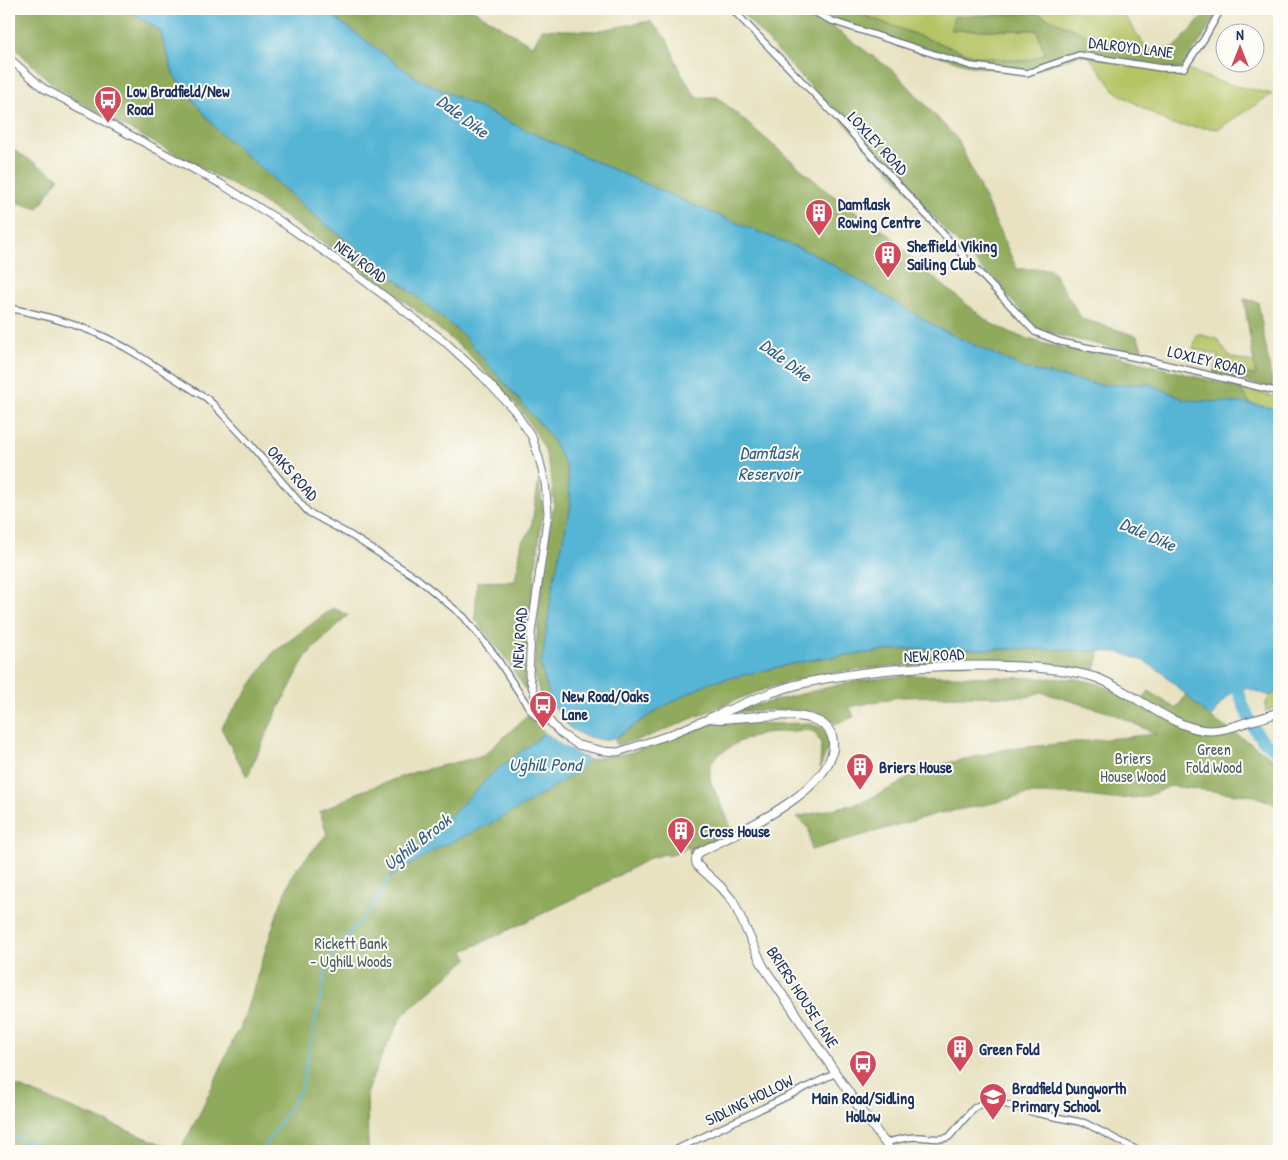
<svg xmlns="http://www.w3.org/2000/svg" width="1288" height="1160" font-family="'Patrick Hand',sans-serif">
<style>
.green{fill:#b6c466;stroke:#687a62}
.forest{fill:#90aa5b;stroke:#566c5c}
.water{fill:#57b5d5;stroke:#39729a}
.lines{fill:none;stroke-linecap:round;stroke-linejoin:round}
.stream{stroke:#57b5d5;stroke-width:2}
.river{stroke:#57b5d5;stroke-width:12}
.minor-casing{stroke:#636e81;stroke-width:8}
.tertiary-casing{stroke:#636e81;stroke-width:9}
.secondary-casing{stroke:#636e81;stroke-width:10}
.minor{stroke:#fff;stroke-width:5.5}
.tertiary{stroke:#fff;stroke-width:7}
.secondary{stroke:#fff;stroke-width:8}
.labels{text-anchor:middle;dominant-baseline:central;stroke-width:4;stroke-linejoin:round;paint-order:stroke}
.street-label{font-size:16px;fill:#1b2f5e;stroke:#fdfcf7}
.poi-label{font-size:16px;font-weight:bold;fill:#1b2f5e;stroke:#fdfcf7;text-anchor:start}
.park-label{font-size:16px;fill:#4a5c60;stroke:#fdfcf7}
.water-label{font-size:18px;font-style:italic;fill:#305e88;stroke:#fdfcf7}
</style>
<rect width="100%" height="100%" fill="#fdfcf7"/>
<filter id="ink" filterUnits="userSpaceOnUse"><feTurbulence type="fractalNoise" baseFrequency=".02" numOctaves="2"/><feDisplacementMap in="SourceGraphic" scale="10" xChannelSelector="R" yChannelSelector="G"/><feConvolveMatrix kernelMatrix="1 2 1 2 8 2 1 2 1" color-interpolation-filters="sRGB"/></filter>
<filter id="wash" filterUnits="userSpaceOnUse"><feTurbulence type="fractalNoise" baseFrequency=".0096" numOctaves="4" result="noise"/><feDisplacementMap in="SourceGraphic" scale="20" xChannelSelector="R" yChannelSelector="G"/><feGaussianBlur stdDeviation="1.12" result="paint"/><feColorMatrix in="noise" values="0 0 0 0 0 0 0 0 0 0 0 0 0 0 0 0 0 1.4 0 .05"/><feComposite in="paint" operator="in"/></filter>
<g filter="url(#wash)">
<rect width="100%" height="100%" fill="#e8e2c1"/>
<!-- green -->
<g class="green">
<path d="M 847,9 L 1120,9 L 1148,50 L 1091,37 L 1036,13 L 951,30 L 1037,30 L 1045,54 L 1027,61 L 974,56 Z"/>
<path d="M 1089,56 L 1182,68 L 1223,83 L 1272,94 L 1218,129 L 1172,125 L 1116,92 Z"/>
<path d="M 1197,334 L 1217,339 L 1230,357 L 1254,363 L 1256,377 L 1216,365 L 1218,355 L 1193,349 Z"/>
<path d="M 1239,388 L 1279,398 L 1279,409 L 1251,404 Z"/>
<path d="M 1279,687 L 1279,705 L 1266,711 C 1263,698 1274,696 1279,687 Z"/>
</g>
<!-- forest -->
<g class="forest">
<path d="M 9,9 L 127,9 L 160,31 L 174,76 L 217,130 L 314,215 L 392,276 L 462,334 L 551,437 L 567,469 L 571,505 L 554,579 L 541,667 L 551,702 L 541,697 L 534,674 L 542,576 L 554,503 L 551,474 L 544,447 L 522,411 L 466,351 L 408,304 L 333,249 L 255,197 L 70,97 L 46,78 L 9,42 Z"/>
<path d="M 323,9 L 472,9 L 533,46 L 542,29 L 596,31 L 650,21 L 667,39 L 682,75 L 696,97 L 717,97 L 828,192 L 891,236 L 919,266 L 990,323 L 1021,337 L 1052,346 L 1100,352 L 1239,388 L 1251,404 L 1185,400 L 1150,384 L 1100,385 L 1025,369 L 938,328 L 818,256 L 695,206 L 532,133 L 416,78 Z"/>
<path d="M 738,9 L 798,9 L 831,26 L 896,73 L 958,140 L 1017,269 L 1051,269 L 1082,319 L 1137,336 L 1145,355 L 1061,336 L 1037,328 Z"/>
<path d="M 830,9 L 847,9 L 974,56 L 1027,61 L 1045,54 L 1037,30 L 950,30 L 954,17 L 1036,13 L 1091,37 L 1148,50 L 1174,48 L 1210,9 L 1219,9 L 1203,37 L 1182,68 L 1161,68 L 1079,55 L 1027,73 L 971,66 L 832,21 Z"/>
<path d="M 9,147 L 59,178 L 38,209 L 9,200 Z"/>
<path d="M 1244,299 L 1258,302 L 1273,388 L 1213,374 L 1216,365 L 1256,376 Z"/>
<path d="M 539,479 L 543,510 L 527,634 L 524,676 L 529,695 L 506,659 L 475,619 L 477,582 L 515,581 L 522,541 L 531,529 Z"/>
<path d="M 333,608 L 348,615 L 306,656 L 273,720 L 247,777 L 221,728 L 273,653 Z"/>
<path d="M 903,649 L 1043,649 L 1099,651 L 1098,662 L 1094,671 C 1043,662 991,662 940,664 C 884,666 829,670 775,686 C 732,699 692,720 649,736 C 639,740 627,742 616,745 L 615,738 L 659,709 L 708,683 L 814,659 Z"/>
<path d="M 909,675 L 1078,679 L 1099,684 L 1140,704 L 1149,691 L 1176,709 L 1186,695 L 1211,718 L 1279,762 L 1279,806 L 1255,796 L 1170,786 L 1145,797 L 1112,799 L 1071,794 L 1029,794 L 989,804 L 936,814 L 811,850 L 809,829 L 797,817 L 863,802 L 899,784 L 918,770 L 1008,749 L 1156,734 L 1114,714 L 1041,692 L 1027,697 L 962,696 L 898,697 L 850,707 L 854,717 L 834,724 C 829,718 824,715 818,713 C 798,706 752,712 729,712 L 850,682 Z"/>
<path d="M 527,716 L 544,732 L 438,848 L 482,828 L 577,772 L 589,760 L 606,756 L 630,753 L 710,722 L 776,724 L 808,723 L 822,728 L 826,732 L 829,740 L 828,748 L 820,768 L 821,744 L 815,732 L 807,730 L 763,733 L 738,742 L 716,756 L 710,765 L 710,780 L 732,829 L 692,852 L 688,847 L 669,856 L 665,854 L 650,858 L 590,891 L 464,951 L 468,959 L 438,984 L 403,1015 L 381,1057 L 367,1091 L 368,1151 L 180,1151 L 203,1107 L 237,1032 L 239,1033 L 278,911 L 293,873 L 327,834 L 320,812 L 359,792 L 415,772 L 483,756 Z"/>
<path d="M 9,1083 L 156,1142 L 179,1151 L 9,1151 Z"/>
</g>
<!-- water -->
<g class="water">
<path d="M 127,9 L 323,9 L 416,78 L 532,133 L 695,206 L 818,256 L 938,328 L 1025,369 L 1100,385 L 1150,384 L 1185,400 L 1251,404 L 1279,409 L 1279,687 L 1276,692 L 1270,696 L 1247,688 L 1237,688 L 1221,703 L 1211,718 L 1160,671 L 1144,661 L 1118,652 L 1043,649 L 903,649 L 814,659 L 708,683 L 659,709 L 615,738 L 602,740 L 584,736 L 570,728 L 551,702 L 541,667 L 554,579 L 571,505 L 567,469 L 551,437 L 462,334 L 392,276 L 314,215 L 217,130 L 174,76 L 160,31 Z"/>
<path d="M 544,732 L 564,747 L 589,760 L 577,772 L 528,803 L 482,828 L 438,848 L 388,879 L 495,771 L 538,739 Z"/>
</g>
<g class="lines">
<!-- stream -->
<g class="stream">
<path d="M 9,1134 L 48,1151"/>
<path d="M 262,1151 L 301,1089 L 326,971 L 338,945 L 374,906 L 389,878"/>
</g>
<!-- river -->
<path class="river" d="M 1237,688 C 1245,709 1255,744 1279,750"/>
</g>
</g>
<g filter="url(#ink)">
<g class="lines">
<defs>
<g id="minor">
<path d="M 732,9 L 848,129 L 957,249 L 1035,332 L 1061,342 L 1147,360 L 1279,392"/>
<path d="M 808,9 L 832,21 L 971,66 L 1027,73 L 1079,55 L 1161,68 L 1184,68 L 1204,39 L 1221,9"/>
<path d="M 9,308 C 38,314 70,322 98,334 C 136,350 169,377 205,397 L 213,404 L 242,435 L 308,512 L 352,536 L 417,578 L 464,617 L 494,654 L 531,711 C 535,716 540,722 548,720"/>
<path d="M 885,1143 C 895,1140 906,1137 917,1137 C 927,1137 939,1141 949,1137 L 974,1108 L 981,1104 L 994,1101 L 1036,1113 L 1085,1123 L 1139,1151"/>
<path d="M 673,1151 L 836,1073"/>
</g>
<path id="tertiary" d="M 9,58 L 43,88 L 221,184 L 274,217 L 338,261 L 443,340 L 482,376 L 514,410 L 532,437 L 539,458 L 545,482 L 548,513 L 531,634 L 529,675 L 535,696 L 546,717 L 560,733 L 578,745 L 603,751 L 618,752 L 666,736 L 710,718"/>
<g id="secondary">
<path d="M 712,717 C 742,705 772,690 804,683 C 875,667 958,663 1030,667 C 1053,669 1076,671 1097,678 C 1131,691 1168,725 1203,730 C 1217,732 1234,727 1247,722 C 1258,719 1270,717 1279,711"/>
<path d="M 710,718 L 720,719 C 744,718 785,712 808,718 C 821,721 832,728 833,742 C 837,790 736,833 700,852 C 696,856 695,859 697,865 L 721,887 L 733,901 L 763,966 L 860,1109 L 891,1151"/>
</g>
</defs>
<!-- minor casing -->
<use href="#minor" class="minor-casing"/>
<!-- tertiary casing -->
<use href="#tertiary" class="tertiary-casing"/>
<!-- secondary casing -->
<use href="#secondary" class="secondary-casing"/>
<!-- minor -->
<use href="#minor" class="minor"/>
<!-- tertiary -->
<use href="#tertiary" class="tertiary"/>
<!-- secondary -->
<use href="#secondary" class="secondary"/>
</g>
</g>
<!-- icons -->
<defs>
<symbol id="bus-pin" viewBox="-11 -11 22 30"><path d="M0 17L-7.5 6A9.5 9.5 0 1 1 7.5 6Z" fill="#d1495b" stroke="#fdfcf7"/><path d="M-5-6H5V4H4V6H2V4H-2V6H-4V4H-5ZM-3.5-4V0h7V-4ZM-3.5 1.2v1.5H-2V1.2ZM2 1.2v1.5H3.5V1.2Z" fill="#fff"/></symbol>
<symbol id="building-pin" viewBox="-11 -11 22 30"><path d="M0 17L-7.5 6A9.5 9.5 0 1 1 7.5 6Z" fill="#d1495b" stroke="#fdfcf7"/><path d="M-4-6H4V6H1V3H-1V6H-4ZM-2.5-4.3h1.7v1.8h-1.7ZM.8-4.3h1.7v1.8H.8ZM-2.5-1h1.7V.8h-1.7ZM.8-1h1.7V.8H.8Z" fill="#fff"/></symbol>
<symbol id="school-pin" viewBox="-11 -11 22 30"><path d="M0 17L-7.5 6A9.5 9.5 0 1 1 7.5 6Z" fill="#d1495b" stroke="#fdfcf7"/><path d="M0-5L7-2L0 1L-7-2ZM-4 1L0 2.5L4 1V4Q0 6-4 4Z" fill="#fff"/></symbol>
</defs>
<g fill-rule="evenodd">
<use href="#bus-pin" x="92" y="84" width="32" height="43"/>
<use href="#building-pin" x="803" y="197" width="32" height="43"/>
<use href="#building-pin" x="872" y="239" width="32" height="43"/>
<use href="#bus-pin" x="527" y="689" width="32" height="43"/>
<use href="#building-pin" x="844" y="751" width="32" height="43"/>
<use href="#building-pin" x="665" y="815" width="32" height="43"/>
<use href="#building-pin" x="944" y="1033" width="32" height="43"/>
<use href="#bus-pin" x="847" y="1048" width="32" height="43"/>
<use href="#school-pin" x="977" y="1081" width="32" height="43"/>
</g>
<g class="labels">
<!-- street labels -->
<g class="street-label">
<text transform="translate(1131 47) rotate(7)">DALROYD LANE</text>
<text transform="translate(878 143) rotate(47)">LOXLEY ROAD</text>
<text transform="translate(361 261) rotate(36)">NEW ROAD</text>
<text transform="translate(1207 360) rotate(14)">LOXLEY ROAD</text>
<text transform="translate(293 473) rotate(48)">OAKS ROAD</text>
<text transform="translate(519 638) rotate(-86)">NEW ROAD</text>
<text transform="translate(934 655) rotate(-3)">NEW ROAD</text>
<text transform="translate(803 997) rotate(57)">BRIERS HOUSE LANE</text>
<text transform="translate(749 1100) rotate(-26)">SIDLING HOLLOW</text>
</g>
<!-- poi labels -->
<g class="poi-label">
<text x="127" y="91">Low Bradfield/New<tspan x="127" dy="18">Road</tspan></text>
<text x="838" y="204">Damflask<tspan x="838" dy="18">Rowing Centre</tspan></text>
<text x="907" y="246">Sheffield Viking<tspan x="907" dy="18">Sailing Club</tspan></text>
<text x="562" y="696">New Road/Oaks<tspan x="562" dy="18">Lane</tspan></text>
<text x="879" y="767">Briers House</text>
<text x="700" y="831">Cross House</text>
<text x="979" y="1049">Green Fold</text>
<text x="1012" y="1088">Bradfield Dungworth<tspan x="1012" dy="18">Primary School</tspan></text>
<text x="863" y="1098" text-anchor="middle">Main Road/Sidling<tspan x="863" dy="18">Hollow</tspan></text>
</g>
<!-- park labels -->
<g class="park-label">
<text x="1214" y="749">Green<tspan x="1214" dy="18">Fold Wood</tspan></text>
<text x="1133" y="758">Briers<tspan x="1133" dy="18">House Wood</tspan></text>
<text x="351" y="943">Rickett Bank<tspan x="351" dy="18">- Ughill Woods</tspan></text>
</g>
<!-- water labels -->
<g class="water-label">
<text transform="translate(463 116) rotate(37)">Dale Dike</text>
<text transform="translate(786 360) rotate(37)">Dale Dike</text>
<text x="769" y="452">Damflask<tspan x="769" dy="21">Reservoir</tspan></text>
<text transform="translate(1148 534) rotate(24)">Dale Dike</text>
<text x="545" y="764">Ughill Pond</text>
<text transform="translate(417 842) rotate(-38)">Ughill Brook</text>
</g>
</g>
<!-- margin -->
<rect width="1288" height="1160" fill="none" stroke="#fdfcf7" stroke-width="30"/>
<!-- north arrow -->
<g transform="translate(1240 48)"><circle r="24" fill="#fdfcf7" stroke="#a3aaba"/>
<path d="M0-4L9 19L0 12L-9 19Z" fill="#d1495b"/>
<text y="-8" font-size="14" font-weight="bold" text-anchor="middle" fill="#1b2f5e">N</text>
</g>
</svg>
